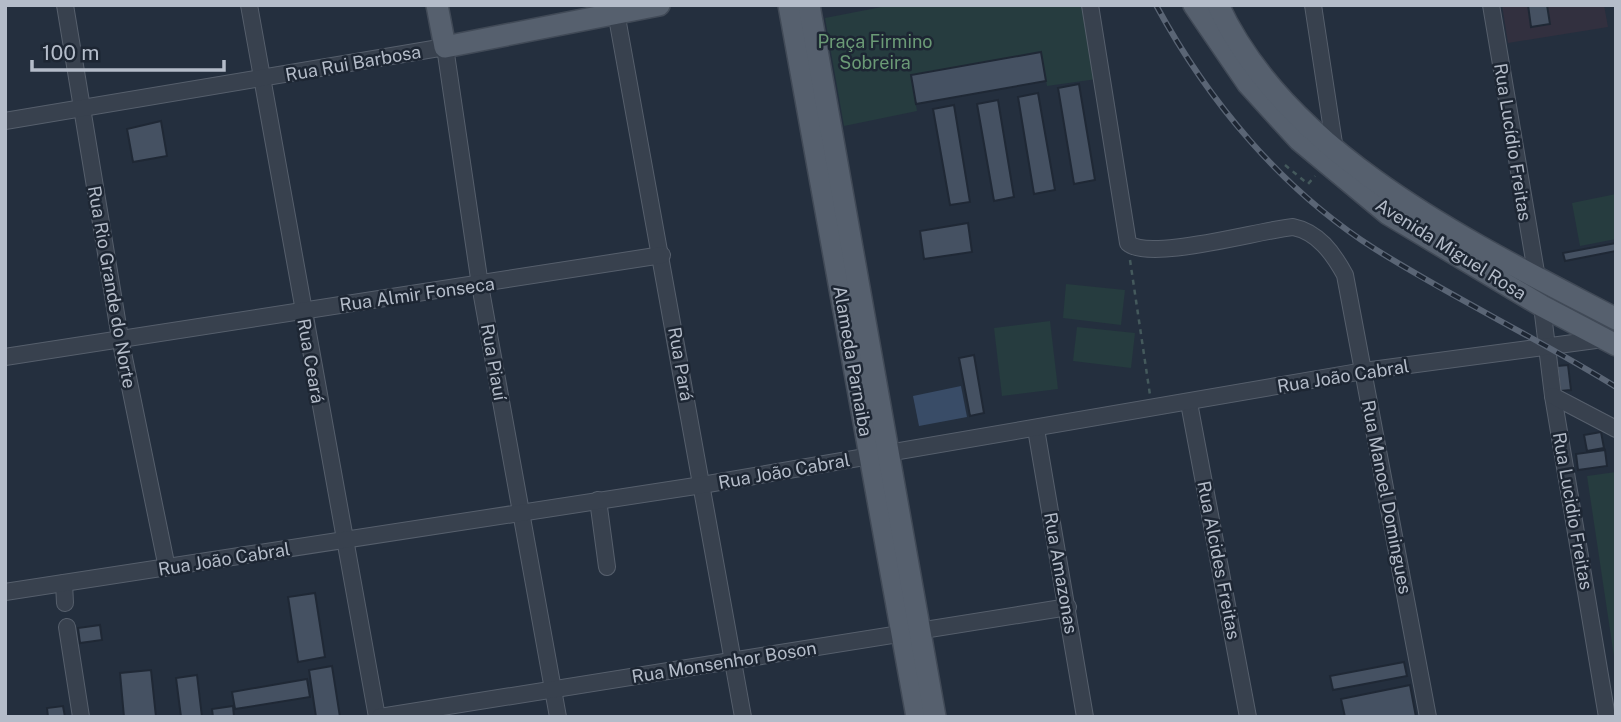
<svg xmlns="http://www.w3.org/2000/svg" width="1621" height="722" font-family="'Public Sans',sans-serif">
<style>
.medical{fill:#32303f}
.green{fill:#263c3f}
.water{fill:#394c67}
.building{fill:#455162;stroke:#1f2835;stroke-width:2}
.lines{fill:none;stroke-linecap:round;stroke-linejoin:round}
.minor-casing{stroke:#565f6c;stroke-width:18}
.major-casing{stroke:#414a57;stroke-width:24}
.path{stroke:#44595c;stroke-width:2.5;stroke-dasharray:5 5;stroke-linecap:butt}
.minor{stroke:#38414e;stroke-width:16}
.major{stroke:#56606e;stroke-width:21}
.rail-casing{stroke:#5a6575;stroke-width:6}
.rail{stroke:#1d2633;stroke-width:3.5;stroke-dasharray:10;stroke-linecap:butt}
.labels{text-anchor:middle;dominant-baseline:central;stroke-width:5;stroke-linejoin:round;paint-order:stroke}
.park-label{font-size:18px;fill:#6b9a76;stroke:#1d2633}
.street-label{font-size:18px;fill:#b4bcc9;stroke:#1d2633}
</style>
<rect width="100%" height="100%" fill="#242f3e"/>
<!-- medical -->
<path class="medical" d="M 1502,5 L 1604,5 L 1608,27 L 1508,43 Z"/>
<!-- green -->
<g class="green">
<path d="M 892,5 L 1084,5 L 1097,79 L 1047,86 L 1041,53 L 911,76 L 917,111 L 844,126 L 825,18 Z"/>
<path d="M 1616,194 L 1616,239 L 1580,246 L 1572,203 Z"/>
<path d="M 1066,284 L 1125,290 L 1121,325 L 1063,318 Z"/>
<path d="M 1050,321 L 1058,389 L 1002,396 L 994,328 Z"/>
<path d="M 1077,327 L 1135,333 L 1131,368 L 1073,361 Z"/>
<path d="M 1616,472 L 1616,670 L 1587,476 Z"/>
</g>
<!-- water -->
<path class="water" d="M 961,386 L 967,417 L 919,426 L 913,396 Z"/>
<!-- building -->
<g class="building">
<path d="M 1528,5 L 1547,5 L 1550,24 L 1531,27 Z"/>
<path d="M 1041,52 L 1046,81 L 916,104 L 911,75 Z"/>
<path d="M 1079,84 L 1095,180 L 1074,184 L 1058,88 Z"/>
<path d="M 1038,93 L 1055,190 L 1034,194 L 1018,97 Z"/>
<path d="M 998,100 L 1014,197 L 994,201 L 977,104 Z"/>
<path d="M 954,105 L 970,202 L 950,205 L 933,109 Z"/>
<path d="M 161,121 L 167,156 L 133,162 L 127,129 Z"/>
<path d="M 968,223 L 972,252 L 924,259 L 920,231 Z"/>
<path d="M 1616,243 L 1616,251 L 1565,261 L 1563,253 Z"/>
<path d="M 974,355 L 984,413 L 970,416 L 959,358 Z"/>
<path d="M 1568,365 L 1571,390 L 1560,391 L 1557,366 Z"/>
<path d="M 1601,432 L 1604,448 L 1587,451 L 1584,435 Z"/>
<path d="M 1605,450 L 1607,466 L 1578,470 L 1576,454 Z"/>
<path d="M 315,593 L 325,657 L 298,662 L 288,597 Z"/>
<path d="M 100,625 L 102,640 L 80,643 L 78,628 Z"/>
<path d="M 1404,662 L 1407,676 L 1333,690 L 1330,676 Z"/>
<path d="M 332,666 L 340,717 L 316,717 L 309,670 Z"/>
<path d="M 151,670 L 156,717 L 124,717 L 120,673 Z"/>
<path d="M 197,675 L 202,717 L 181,717 L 176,678 Z"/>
<path d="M 307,679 L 310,697 L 235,709 L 232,692 Z"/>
<path d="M 1410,685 L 1416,717 L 1345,717 L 1341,699 Z"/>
<path d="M 63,706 L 65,717 L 48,717 L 47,708 Z"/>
<path d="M 233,706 L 234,717 L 213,717 L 212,709 Z"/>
</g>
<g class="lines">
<defs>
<g id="minor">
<path d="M 65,5 L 120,338 L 167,568"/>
<path d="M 249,5 L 377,717"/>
<path d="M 1090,5 L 1128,243 C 1149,262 1260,230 1293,227 C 1318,232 1333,253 1345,275 L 1428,717"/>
<path d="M 1313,5 L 1335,150"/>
<path d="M 1491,5 L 1537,278"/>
<path d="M 616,12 L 743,717"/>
<path d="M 5,121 L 445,47 L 480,285 L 558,717"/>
<path d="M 1542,306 L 1553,396 L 1607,717"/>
<path d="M 5,357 L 662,255"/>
<path d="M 1553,396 L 1616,429"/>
<path d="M 1189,403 L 1248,717"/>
<path d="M 1036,429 L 1085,717"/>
<path d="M 598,500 L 607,567"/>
<path d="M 64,583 L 65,603"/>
<path d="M 5,592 L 702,485 L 1364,371 L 1603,339"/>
<path d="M 67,627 L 81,717"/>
<path d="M 380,717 L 1068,607"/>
</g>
<g id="major">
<path d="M 437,5 L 445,47 L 659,5"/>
<path d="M 789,5 L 917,717"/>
<path d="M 809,5 L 935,717"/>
<path d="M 1194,5 L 1248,84 L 1299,140 L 1388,214 L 1542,306 L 1616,345"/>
<path d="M 1218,5 C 1288,157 1475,245 1616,319"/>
</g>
</defs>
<!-- minor casing -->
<use href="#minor" class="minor-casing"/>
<!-- major casing -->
<use href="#major" class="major-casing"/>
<!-- path -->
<g class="path">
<path d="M 1285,165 L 1308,184 L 1315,176"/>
<path d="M 1130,260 L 1150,395"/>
</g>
<!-- minor -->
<use href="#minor" class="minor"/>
<!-- major -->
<use href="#major" class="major"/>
<defs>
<path id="rail" d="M 1156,5 C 1208,101 1282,190 1375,249 C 1453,298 1537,338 1616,387"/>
</defs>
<!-- rail casing -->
<use href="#rail" class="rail-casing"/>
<!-- rail -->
<use href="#rail" class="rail"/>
</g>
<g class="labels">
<!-- park labels -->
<g class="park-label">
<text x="875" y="41">Praça Firmino<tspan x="875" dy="21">Sobreira</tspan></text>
</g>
<!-- street labels -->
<g class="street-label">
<text transform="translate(353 63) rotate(-10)">Rua Rui Barbosa</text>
<text transform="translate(1513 142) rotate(81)">Rua Lucídio Freitas</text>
<text transform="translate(1451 249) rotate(32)">Avenida Miguel Rosa</text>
<text transform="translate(112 287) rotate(80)">Rua Rio Grande do Norte</text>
<text transform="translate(417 294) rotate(-8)">Rua Almir Fonseca</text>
<text transform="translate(311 361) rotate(80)">Rua Ceará</text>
<text transform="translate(853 361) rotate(80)">Alameda Parnaiba</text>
<text transform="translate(494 362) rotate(80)">Rua Piauí</text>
<text transform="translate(681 364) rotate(80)">Rua Pará</text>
<text transform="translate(1343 376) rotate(-9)">Rua João Cabral</text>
<text transform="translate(784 471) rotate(-10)">Rua João Cabral</text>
<text transform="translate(1387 497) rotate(79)">Rua Manoel Domingues</text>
<text transform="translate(1573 511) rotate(80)">Rua Lucidio Freitas</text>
<text transform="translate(224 559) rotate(-9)">Rua João Cabral</text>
<text transform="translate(1219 560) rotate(79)">Rua Alcides Freitas</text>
<text transform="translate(1061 573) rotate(80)">Rua Amazonas</text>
<text transform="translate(724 662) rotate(-9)">Rua Monsenhor Boson</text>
</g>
</g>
<!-- border -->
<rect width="1621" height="722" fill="none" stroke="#b4bcc9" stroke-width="14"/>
<!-- scale -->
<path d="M32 60v10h192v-10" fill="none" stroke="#b4bcc9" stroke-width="3.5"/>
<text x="42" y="60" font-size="21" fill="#b4bcc9" stroke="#1d2633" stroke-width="5" paint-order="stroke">100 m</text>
</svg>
